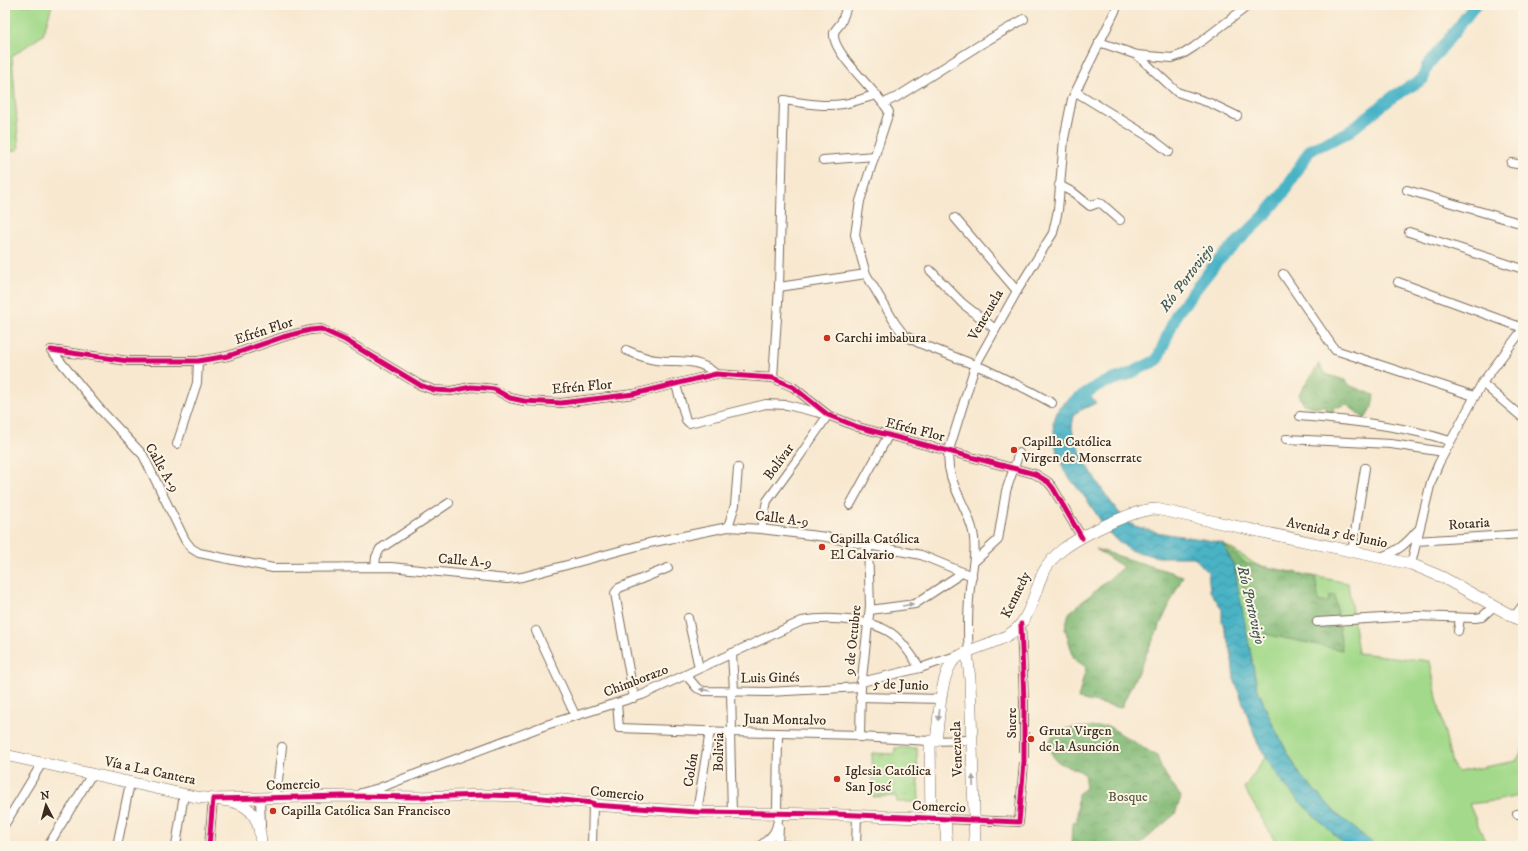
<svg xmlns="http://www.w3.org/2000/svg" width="1528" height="851" font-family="'IM FELL DW Pica',serif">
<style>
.grass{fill:#a3d98a;stroke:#6f8254}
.forest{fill:url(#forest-crowns);stroke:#5e724a}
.park{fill:url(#park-tufts);stroke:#6f8254}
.water{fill:url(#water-waves);stroke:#426e72}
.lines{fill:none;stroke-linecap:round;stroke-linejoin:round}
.river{stroke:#49b3c6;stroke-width:12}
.street-casing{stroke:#7d6c5c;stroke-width:10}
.secondary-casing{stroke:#7d6c5c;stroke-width:12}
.street{stroke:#fff;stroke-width:8}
.secondary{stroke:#fff;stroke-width:11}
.cycleway-casing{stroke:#fcf5e5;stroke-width:8}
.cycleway{stroke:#d6006c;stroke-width:5}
.oneway{fill:#a79f9a}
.poi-dot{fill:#c8321e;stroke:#fcf5e5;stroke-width:1.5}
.labels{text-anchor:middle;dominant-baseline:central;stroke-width:4;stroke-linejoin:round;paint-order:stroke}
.street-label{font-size:14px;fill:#3b2a1e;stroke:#fcf5e5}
.poi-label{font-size:14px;fill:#3b2a1e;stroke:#fcf5e5;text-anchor:start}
.park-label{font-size:14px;fill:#555639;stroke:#fcf5e5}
.water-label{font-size:15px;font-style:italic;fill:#405a59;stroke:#fcf5e5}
</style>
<defs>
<pattern id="forest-crowns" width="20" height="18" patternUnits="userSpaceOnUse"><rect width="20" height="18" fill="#82b976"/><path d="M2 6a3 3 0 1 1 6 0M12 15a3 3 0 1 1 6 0" fill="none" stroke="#6c9760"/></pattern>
<pattern id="park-tufts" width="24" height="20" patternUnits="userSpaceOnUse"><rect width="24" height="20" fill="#a3d98a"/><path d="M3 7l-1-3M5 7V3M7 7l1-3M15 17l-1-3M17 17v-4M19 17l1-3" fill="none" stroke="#8dba77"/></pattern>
<pattern id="water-waves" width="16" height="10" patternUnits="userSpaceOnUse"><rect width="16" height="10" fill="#49b3c6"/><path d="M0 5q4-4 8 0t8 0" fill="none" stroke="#3e92a0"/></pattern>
</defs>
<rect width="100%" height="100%" fill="#fcf5e5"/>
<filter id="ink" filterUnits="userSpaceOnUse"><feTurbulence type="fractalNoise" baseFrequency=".025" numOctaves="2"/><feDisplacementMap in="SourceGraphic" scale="8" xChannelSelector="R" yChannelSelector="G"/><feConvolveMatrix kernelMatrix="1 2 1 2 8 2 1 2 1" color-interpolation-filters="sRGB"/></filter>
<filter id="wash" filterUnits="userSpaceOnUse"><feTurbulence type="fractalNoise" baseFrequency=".012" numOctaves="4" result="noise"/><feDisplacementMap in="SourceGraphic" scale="16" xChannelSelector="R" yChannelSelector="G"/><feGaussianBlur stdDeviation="0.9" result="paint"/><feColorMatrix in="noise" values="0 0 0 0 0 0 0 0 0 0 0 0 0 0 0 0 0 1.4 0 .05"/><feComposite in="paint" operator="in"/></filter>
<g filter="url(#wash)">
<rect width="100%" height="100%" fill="#f8e8d0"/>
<!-- grass -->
<g class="grass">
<path d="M 5,5 L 52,5 L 43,35 L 12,56 L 19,149 L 5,153 Z"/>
<path d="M 1222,543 L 1257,565 L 1348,583 L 1358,653 L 1430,661 L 1437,698 L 1452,764 L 1458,772 L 1516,761 L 1523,749 L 1523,795 L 1495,801 L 1469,804 L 1487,846 L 1376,846 L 1337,814 L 1301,776 L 1287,752 L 1271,721 L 1257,687 L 1234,566 Z"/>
<path d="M 1266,756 L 1281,781 L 1301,803 L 1346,846 L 1317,846 L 1308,838 L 1287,846 L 1278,846 L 1244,788 Z"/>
</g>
<!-- forest -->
<g class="forest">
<path d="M 1319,364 L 1325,374 L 1345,380 L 1351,386 L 1374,395 L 1372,407 L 1365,419 L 1346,404 L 1338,407 L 1334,406 L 1333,414 L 1326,412 L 1324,405 L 1317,408 L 1303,404 L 1299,394 Z"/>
<path d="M 1222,543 L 1245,563 L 1315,577 L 1319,602 L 1328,602 L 1330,596 L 1335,595 L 1342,650 L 1264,634 L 1234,566 Z"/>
<path d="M 1096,549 L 1183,576 L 1121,708 L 1078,699 L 1086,667 L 1074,659 L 1065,628 L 1069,613 L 1123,567 Z"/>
<path d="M 1108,726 L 1157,756 L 1162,770 L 1181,797 L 1175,814 L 1138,846 L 1071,846 L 1072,823 L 1077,821 L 1078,794 L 1086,788 L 1084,774 C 1072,764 1058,769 1051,752 C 1048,743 1050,739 1055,731 L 1071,728 Z"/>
</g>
<!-- park -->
<path class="park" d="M 895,748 L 917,748 L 919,802 L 897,802 L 896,796 L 873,797 L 872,753 L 894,754 Z"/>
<!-- water -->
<path class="water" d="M 1084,388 L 1096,403 L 1075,413 C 1074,417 1072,423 1072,428 C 1074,448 1117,520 1135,526 C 1163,536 1193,536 1222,543 L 1234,566 L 1257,687 L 1271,721 L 1287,752 L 1301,776 L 1337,814 L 1376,846 L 1346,846 L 1301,803 L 1281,781 L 1258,744 L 1234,679 L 1231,651 L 1222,621 L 1222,609 L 1210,591 L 1208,572 L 1194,557 L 1158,557 L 1129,550 L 1109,533 L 1087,500 L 1064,471 L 1056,448 L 1053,424 L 1058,409 L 1073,395 Z"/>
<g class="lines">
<!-- river -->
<path class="river" d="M 1075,401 L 1098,385 L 1127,375 L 1157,360 L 1177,313 L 1216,263 L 1265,215 L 1282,195 L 1310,150 L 1347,133 L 1394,96 L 1423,79 L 1427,66 L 1460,25 L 1475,5"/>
</g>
</g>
<g filter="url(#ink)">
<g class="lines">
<defs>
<g id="street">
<path d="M 847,5 C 846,11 843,17 841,23 C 839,26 835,29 834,33 C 831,53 879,93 889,112 L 860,201 L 855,235 L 866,274 L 895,323 L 904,335 L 919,343 L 985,369 L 1030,391 L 1052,403"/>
<path d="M 1099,42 L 1137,55 L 1172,58 L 1183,54 L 1194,47 L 1249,5"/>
<path d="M 1137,55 L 1177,92 L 1210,103 L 1237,116"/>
<path d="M 1076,92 L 1151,138 L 1169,152"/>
<path d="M 884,103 L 897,97 L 978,46 L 1024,19"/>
<path d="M 823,160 L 875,156"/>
<path d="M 1511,163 L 1523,165"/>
<path d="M 1059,185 L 1074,193 L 1090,206 L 1098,203 L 1102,204 L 1120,220"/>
<path d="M 1407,190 L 1523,224"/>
<path d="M 955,218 L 1017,291"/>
<path d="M 1409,232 L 1523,269"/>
<path d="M 930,270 L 962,303 L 995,329"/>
<path d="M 1283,274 L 1335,350 L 1474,396"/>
<path d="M 1398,282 L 1523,328"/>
<path d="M 779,287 L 866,274"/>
<path d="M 51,350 L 128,361 L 198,361 L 228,356 L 283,337 L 310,330 L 321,329 L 345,340 L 420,385 L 434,390 L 451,391 L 471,387 L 485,388 L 494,389 L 510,398 L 524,401 L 561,403 L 634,394 L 716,374 L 773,378 L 793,387 L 828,415 L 858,427 L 1035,474 L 1048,482 L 1053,488 L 1082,538"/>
<path d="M 51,350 L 98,407 L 143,455 L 185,540 L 191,548 L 199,553 L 273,568 L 391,567 L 507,579 L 522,577 L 649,543 L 728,527 L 761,529 L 826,537 L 921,555 L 972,576"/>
<path d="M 626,350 C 635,354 646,359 656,360 C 679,363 697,357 716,374"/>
<path d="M 773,378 L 779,287 L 784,100 C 803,103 824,107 843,104 C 855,102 866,97 877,95"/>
<path d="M 1482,383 L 1523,418"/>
<path d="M 676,385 L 686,420 L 689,423 L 766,404 L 787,405 L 828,415 L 799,457 L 767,501 L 761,529"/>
<path d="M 1300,416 C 1351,421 1401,425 1450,441"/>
<path d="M 1286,439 L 1391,444 L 1444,452"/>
<path d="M 177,444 L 197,383 L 198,361"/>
<path d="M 850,505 L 888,436"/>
<path d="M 728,527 L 735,505 L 738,468"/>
<path d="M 1416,541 L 1523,534"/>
<path d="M 1352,552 L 1365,468"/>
<path d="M 1380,557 C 1397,552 1406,544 1417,531"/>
<path d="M 974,562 L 998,540 L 1006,491 L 1019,453"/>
<path d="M 1411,564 L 1431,482 L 1439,463 L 1482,383 L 1523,329"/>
<path d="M 375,567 L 376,557 L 380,549 L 449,503"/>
<path d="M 870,610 L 915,604 L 962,573"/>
<path d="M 1514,617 L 1523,605"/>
<path d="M 688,618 L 699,668"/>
<path d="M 1317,622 L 1415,616 L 1475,618 L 1482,617 L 1494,606"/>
<path d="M 536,631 L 575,715"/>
<path d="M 1458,631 L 1460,618"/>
<path d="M 969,652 C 967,630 968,609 970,587 C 972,569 977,550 973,532 C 967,504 944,480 949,450 L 975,366 L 1017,291 L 1053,233 L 1058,210 L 1064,139 L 1072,99 L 1118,5"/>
<path d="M 732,653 L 734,691"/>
<path d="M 686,675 L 697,688 L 704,691 L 768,692 L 861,687"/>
<path d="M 861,682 L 920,668 L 959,655"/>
<path d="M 731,692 L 732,732 L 730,732 L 732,813"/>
<path d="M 860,697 L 941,699"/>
<path d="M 634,698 L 615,593 L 619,588 L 668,568"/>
<path d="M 617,703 L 619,728 L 730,732 L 860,735 L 860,737 L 930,741 L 972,740"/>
<path d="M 860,737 L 861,687 L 870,606 L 868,546"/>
<path d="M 361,793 L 379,788 L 546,725 L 642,695 L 802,621 C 828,616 875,619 895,636 C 905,645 913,657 920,668"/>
<path d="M 260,798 L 261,826"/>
<path d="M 274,798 L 278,780 L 282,747"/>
<path d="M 697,812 L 710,731"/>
<path d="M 777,813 L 778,733"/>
<path d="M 1517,814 L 1523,813"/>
<path d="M 945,819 L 1019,822 L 1024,762 L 1024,701 L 1021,624"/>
<path d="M 5,824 L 42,763"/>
<path d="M 778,844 L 779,827"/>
<path d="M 48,846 L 92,774"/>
<path d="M 117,846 L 130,783"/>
<path d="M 176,846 L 184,794"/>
<path d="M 209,846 L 213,799"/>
<path d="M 592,846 L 593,803"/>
<path d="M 760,846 C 774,835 777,832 779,813"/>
<path d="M 762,846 L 769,844 L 793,846"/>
<path d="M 856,846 L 857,815"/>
</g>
<g id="secondary">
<path d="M 967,652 L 970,679 L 975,846"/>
<path d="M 5,755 L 196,797 C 234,802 260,798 261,846"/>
<path d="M 213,799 L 344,796 L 419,797 L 486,795 L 522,796 L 593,803 L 593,805 L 697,812 L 819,814 L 945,819 L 947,846"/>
<path d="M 931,819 L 930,741 L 936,741 C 939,720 940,681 951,664 C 961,648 999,645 1015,630 C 1030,618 1035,590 1043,573 C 1048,564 1054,556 1062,550 C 1080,536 1134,509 1156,509 L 1411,564 L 1442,577 L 1523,622"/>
</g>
</defs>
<!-- street casing -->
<use href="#street" class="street-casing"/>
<!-- secondary casing -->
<use href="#secondary" class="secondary-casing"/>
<!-- street -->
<use href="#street" class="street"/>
<!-- secondary -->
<use href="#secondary" class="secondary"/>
<defs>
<g id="cycleway">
<path d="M 51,350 L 128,361 L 198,361 L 228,356 L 283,337 L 310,330 L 321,329 L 345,340 L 420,385 L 434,390 L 451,391 L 471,387 L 485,388 L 494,389 L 510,398 L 524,401 L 561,403 L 634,394 L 716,374 L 773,378 L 793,387 L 828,415 L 858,427 L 1035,474 L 1048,482 L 1053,488 L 1082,538"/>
<path d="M 209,846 L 213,799 L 344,796 L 419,797 L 486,795 L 522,796 L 593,803 L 593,805 L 697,812 L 834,814 L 1019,822 L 1024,762 L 1024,701 L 1021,624"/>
</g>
</defs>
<!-- cycleway casing -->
<use href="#cycleway" class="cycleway-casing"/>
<!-- cycleway -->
<use href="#cycleway" class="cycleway"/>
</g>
<!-- one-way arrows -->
<defs><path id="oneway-solid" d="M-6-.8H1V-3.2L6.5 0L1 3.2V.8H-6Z"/></defs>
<g class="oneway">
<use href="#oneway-solid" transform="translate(908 605) rotate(-10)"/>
<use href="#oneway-solid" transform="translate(705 690) rotate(-171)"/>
<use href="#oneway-solid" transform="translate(939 715) rotate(97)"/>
<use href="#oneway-solid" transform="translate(973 781) rotate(-92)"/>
</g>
</g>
<!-- markers -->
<g class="poi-dot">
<circle cx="827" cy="338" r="4"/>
<circle cx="1014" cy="450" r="4"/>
<circle cx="822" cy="547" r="4"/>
<circle cx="1031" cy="739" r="4"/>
<circle cx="837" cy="779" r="4"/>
<circle cx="273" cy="811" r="4"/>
</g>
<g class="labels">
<!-- street labels -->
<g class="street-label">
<text transform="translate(986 315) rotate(-60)">Venezuela</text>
<text transform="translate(264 331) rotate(-18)">Efrén Flor</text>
<text transform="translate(582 387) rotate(-5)">Efrén Flor</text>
<text transform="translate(915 430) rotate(14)">Efrén Flor</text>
<text transform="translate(779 462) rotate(-54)">Bolívar</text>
<text transform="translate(162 468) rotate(60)">Calle A-9</text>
<text transform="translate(782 519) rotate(7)">Calle A-9</text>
<text transform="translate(1469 524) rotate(-4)">Rotaria</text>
<text transform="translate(1337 533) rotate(12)">Avenida 5 de Junio</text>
<text transform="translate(465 561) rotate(5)">Calle A-9</text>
<text transform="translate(1016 595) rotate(-64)">Kennedy</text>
<text transform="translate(853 640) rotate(-84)">9 de Octubre</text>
<text transform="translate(770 678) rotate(-1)">Luis Ginés</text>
<text transform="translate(636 681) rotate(-21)">Chimborazo</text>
<text transform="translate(901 685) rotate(2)">5 de Junio</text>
<text transform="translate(785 720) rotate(1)">Juan Montalvo</text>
<text transform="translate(1012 723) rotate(-90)">Sucre</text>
<text transform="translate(957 749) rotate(-92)">Venezuela</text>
<text transform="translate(719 752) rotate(-89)">Bolivia</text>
<text transform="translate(691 770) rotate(-81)">Colón</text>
<text transform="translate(150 771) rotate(12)">Vía a La Cantera</text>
<text transform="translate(293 785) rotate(-2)">Comercio</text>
<text transform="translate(617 794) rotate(6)">Comercio</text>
<text transform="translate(939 807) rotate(2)">Comercio</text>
</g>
<!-- poi labels -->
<g class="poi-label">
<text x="835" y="338">Carchi imbabura</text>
<text x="1022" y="442">Capilla Católica<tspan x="1022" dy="16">Virgen de Monserrate</tspan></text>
<text x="830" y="539">Capilla Católica<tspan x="830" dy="16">El Calvario</tspan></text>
<text x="1039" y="731">Gruta Virgen<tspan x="1039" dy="16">de la Asunción</tspan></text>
<text x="845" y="771">Iglesia Católica<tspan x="845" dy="16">San José</tspan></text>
<text x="281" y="811">Capilla Católica San Francisco</text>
</g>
<!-- park labels -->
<g class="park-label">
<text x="1128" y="797">Bosque</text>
</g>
<!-- water labels -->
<g class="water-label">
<text transform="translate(1187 278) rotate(-53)">Río Portoviejo</text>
<text transform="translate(1251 605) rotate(77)">Río Portoviejo</text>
</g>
</g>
<!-- margin -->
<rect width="1528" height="851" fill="none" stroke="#fcf5e5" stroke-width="20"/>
<!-- north arrow -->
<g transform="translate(46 805) rotate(354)" stroke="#fcf5e5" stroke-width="3" paint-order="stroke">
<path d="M0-3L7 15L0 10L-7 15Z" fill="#3b2a1e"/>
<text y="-6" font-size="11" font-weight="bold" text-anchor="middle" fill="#3b2a1e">N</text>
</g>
</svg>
